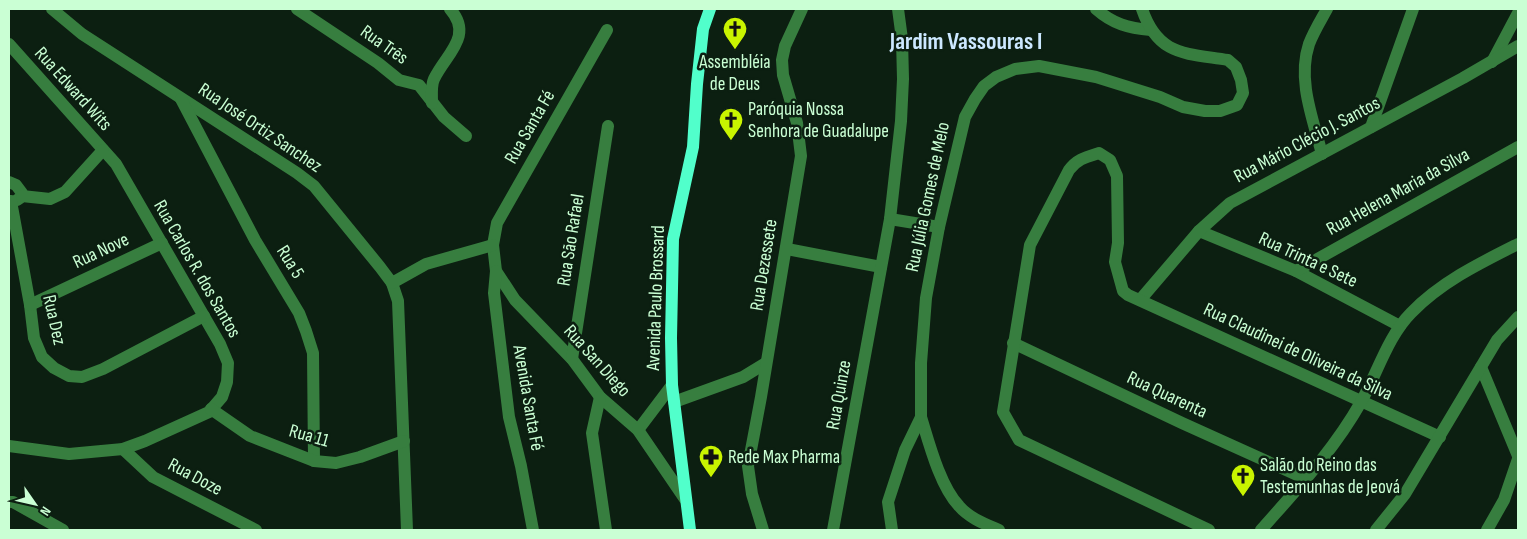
<svg xmlns="http://www.w3.org/2000/svg" width="1527" height="539" font-family="'Sofia Sans Condensed',sans-serif">
<style>
.lines{fill:none;stroke-linecap:round;stroke-linejoin:round}
.minor{stroke:#377e3f;stroke-width:12}
.major{stroke:#51ffcb;stroke-width:12}
.labels{text-anchor:middle;dominant-baseline:central;stroke-width:5;stroke-linejoin:round;paint-order:stroke}
.street-label{font-size:19px;fill:#caffd4;stroke:#0c1f11}
.poi-label{font-size:19px;fill:#caffd4;stroke:#0c1f11;text-anchor:start}
.district-label{font-size:24px;font-weight:bold;fill:#cce8ff;stroke:#0c1f11}
</style>
<rect width="100%" height="100%" fill="#0c1f11"/>
<g class="lines">
<!-- minor -->
<g class="minor">
<path d="M 52,9 L 82,34 L 297,173 L 314,186 L 380,267 L 392,283 L 398,301 L 407,530"/>
<path d="M 297,9 L 378,63 L 399,80 L 419,85 L 444,117 L 466,136"/>
<path d="M 1096,9 C 1113,24 1128,28 1151,30"/>
<path d="M 607,30 L 497,223 L 493,245 L 496,271 L 515,300 L 572,359 L 600,397 L 638,430 L 685,499"/>
<path d="M 9,44 L 116,164 L 220,344 L 228,363 L 227,382 L 222,397 L 209,412 L 145,441 L 123,449 L 69,454 L 9,446"/>
<path d="M 1492,62 L 1518,13"/>
<path d="M 181,99 L 255,240 L 299,313 L 306,331 L 313,353 L 314,461"/>
<path d="M 432,103 C 432,95 431,85 434,79 C 446,54 474,36 450,9"/>
<path d="M 1371,127 L 1413,9"/>
<path d="M 1322,154 C 1313,119 1297,80 1309,44 C 1314,31 1321,20 1327,9"/>
<path d="M 9,182 L 16,185 L 22,193 L 20,198 L 17,200"/>
<path d="M 22,196 L 50,199 L 65,192 L 103,150"/>
<path d="M 11,201 L 30,305 L 34,338 L 42,357 L 54,368 L 69,376 L 82,377 L 103,369 L 204,316"/>
<path d="M 890,219 L 939,227"/>
<path d="M 1199,231 L 1296,271 L 1400,326"/>
<path d="M 787,249 L 881,267"/>
<path d="M 496,271 L 494,293 L 509,417 L 521,466 L 533,530"/>
<path d="M 1296,271 L 1518,147"/>
<path d="M 392,283 L 426,264 L 493,245"/>
<path d="M 1140,300 L 1199,231 L 1230,203 L 1463,78 L 1518,46"/>
<path d="M 30,305 L 162,243"/>
<path d="M 1013,343 L 1182,423 L 1306,479"/>
<path d="M 572,359 L 608,126"/>
<path d="M 1481,367 L 1518,456"/>
<path d="M 600,397 L 592,433 L 606,530"/>
<path d="M 674,402 L 743,377 L 766,363"/>
<path d="M 211,409 L 250,436 L 314,461 L 336,463 L 360,457 L 404,441"/>
<path d="M 921,417 C 929,443 940,486 959,506 C 969,518 985,524 999,530"/>
<path d="M 638,430 L 672,385"/>
<path d="M 123,449 L 153,477 L 256,530"/>
<path d="M 9,502 L 13,502 L 63,530"/>
<path d="M 763,530 L 752,494 L 748,466 L 761,397 L 801,156 L 797,123 L 783,75 L 782,60 L 785,46 L 802,9"/>
<path d="M 833,530 L 890,219 L 901,121 L 903,79 L 902,39 L 898,9"/>
<path d="M 892,530 L 888,502 L 905,450 L 921,417 L 921,363 L 926,298 L 939,227 L 965,117 L 975,99 L 984,86 L 996,77 L 1015,69 L 1039,66 L 1096,77 L 1160,97 L 1183,107 L 1205,111 L 1220,111 L 1237,105 L 1243,93 L 1241,80 L 1236,67 L 1228,60 C 1185,53 1158,56 1142,9"/>
<path d="M 1209,530 L 1019,440 L 1003,412 L 1030,245 L 1069,170 C 1077,159 1086,157 1099,153 L 1110,160 L 1117,176 L 1118,243 L 1115,262 L 1123,291 L 1128,295 L 1440,437"/>
<path d="M 1261,530 C 1297,489 1334,450 1361,402 C 1377,374 1388,336 1411,313 C 1441,282 1480,263 1518,244"/>
<path d="M 1376,530 L 1405,494 L 1497,340 L 1518,317"/>
<path d="M 1487,530 L 1504,500 L 1518,459"/>
</g>
<!-- major -->
<path class="major" d="M 690,530 L 672,385 L 671,338 L 673,239 L 693,147 L 697,84 L 703,29 L 710,9"/>
</g>
<!-- icons -->
<defs>
<symbol id="church-pin" viewBox="-11 -11 22 30"><path d="M0 17L-7.5 6A9.5 9.5 0 1 1 7.5 6Z" fill="#c9f400" stroke="#0c1f11"/><path d="M-1.2-6h2.4v3.5h3.3v2.4h-3.3V6h-2.4V-.1h-3.3v-2.4h3.3Z" fill="#111"/></symbol>
<symbol id="pharmacy-pin" viewBox="-11 -11 22 30"><path d="M0 17L-7.5 6A9.5 9.5 0 1 1 7.5 6Z" fill="#c9f400" stroke="#0c1f11"/><path d="M-2-6h4v4h4v4h-4v4h-4v-4h-4v-4h4Z" fill="#111"/></symbol>
</defs>
<g fill-rule="evenodd">
<use href="#church-pin" x="721" y="15" width="28" height="38"/>
<use href="#church-pin" x="717" y="106" width="28" height="38"/>
<use href="#pharmacy-pin" x="697" y="443" width="28" height="38"/>
<use href="#church-pin" x="1229" y="462" width="28" height="38"/>
</g>
<g class="labels">
<!-- street labels -->
<g class="street-label">
<text transform="translate(384 45) rotate(35)">Rua Três</text>
<text transform="translate(73 89) rotate(48)">Rua Edward Wits</text>
<text transform="translate(530 127) rotate(-60)">Rua Santa Fé</text>
<text transform="translate(260 128) rotate(34)">Rua José Ortiz Sanchez</text>
<text transform="translate(1307 140) rotate(-28)">Rua Mário Clécio J. Santos</text>
<text transform="translate(1398 192) rotate(-29)">Rua Helena Maria da Silva</text>
<text transform="translate(928 197) rotate(-78)">Rua Júlia Gomes de Melo</text>
<text transform="translate(571 240) rotate(-81)">Rua São Rafael</text>
<text transform="translate(101 251) rotate(-25)">Rua Nove</text>
<text transform="translate(1308 260) rotate(25)">Rua Trinta e Sete</text>
<text transform="translate(290 262) rotate(58)">Rua 5</text>
<text transform="translate(764 265) rotate(-81)">Rua Dezessete</text>
<text transform="translate(197 269) rotate(60)">Rua Carlos R. dos Santos</text>
<text transform="translate(656 298) rotate(-88)">Avenida Paulo Brossard</text>
<text transform="translate(54 320) rotate(77)">Rua Dez</text>
<text transform="translate(1298 352) rotate(25)">Rua Claudinei de Oliveira da Silva</text>
<text transform="translate(597 361) rotate(48)">Rua San Diego</text>
<text transform="translate(839 395) rotate(-80)">Rua Quinze</text>
<text transform="translate(1167 395) rotate(25)">Rua Quarenta</text>
<text transform="translate(528 398) rotate(80)">Avenida Santa Fé</text>
<text transform="translate(309 436) rotate(16)">Rua 11</text>
<text transform="translate(195 477) rotate(28)">Rua Doze</text>
</g>
<!-- poi labels -->
<g class="poi-label">
<text x="735" y="62" text-anchor="middle">Assembléia<tspan x="735" dy="22">de Deus</tspan></text>
<text x="748" y="109">Paróquia Nossa<tspan x="748" dy="22">Senhora de Guadalupe</tspan></text>
<text x="728" y="457">Rede Max Pharma</text>
<text x="1260" y="465">Salão do Reino das<tspan x="1260" dy="22">Testemunhas de Jeová</tspan></text>
</g>
<!-- district labels -->
<g class="district-label">
<text x="966" y="41">Jardim Vassouras I</text>
</g>
</g>
<!-- border -->
<rect width="1527" height="539" fill="none" stroke="#caffd4" stroke-width="20"/>
<!-- north arrow -->
<g transform="translate(35 504) rotate(124)" stroke="#0c1f11" stroke-width="4" paint-order="stroke">
<path d="M0-4L9 19L0 12L-9 19Z" fill="#caffd4"/>
<text y="-8" font-size="14" font-weight="bold" text-anchor="middle" fill="#caffd4">N</text>
</g>
</svg>
